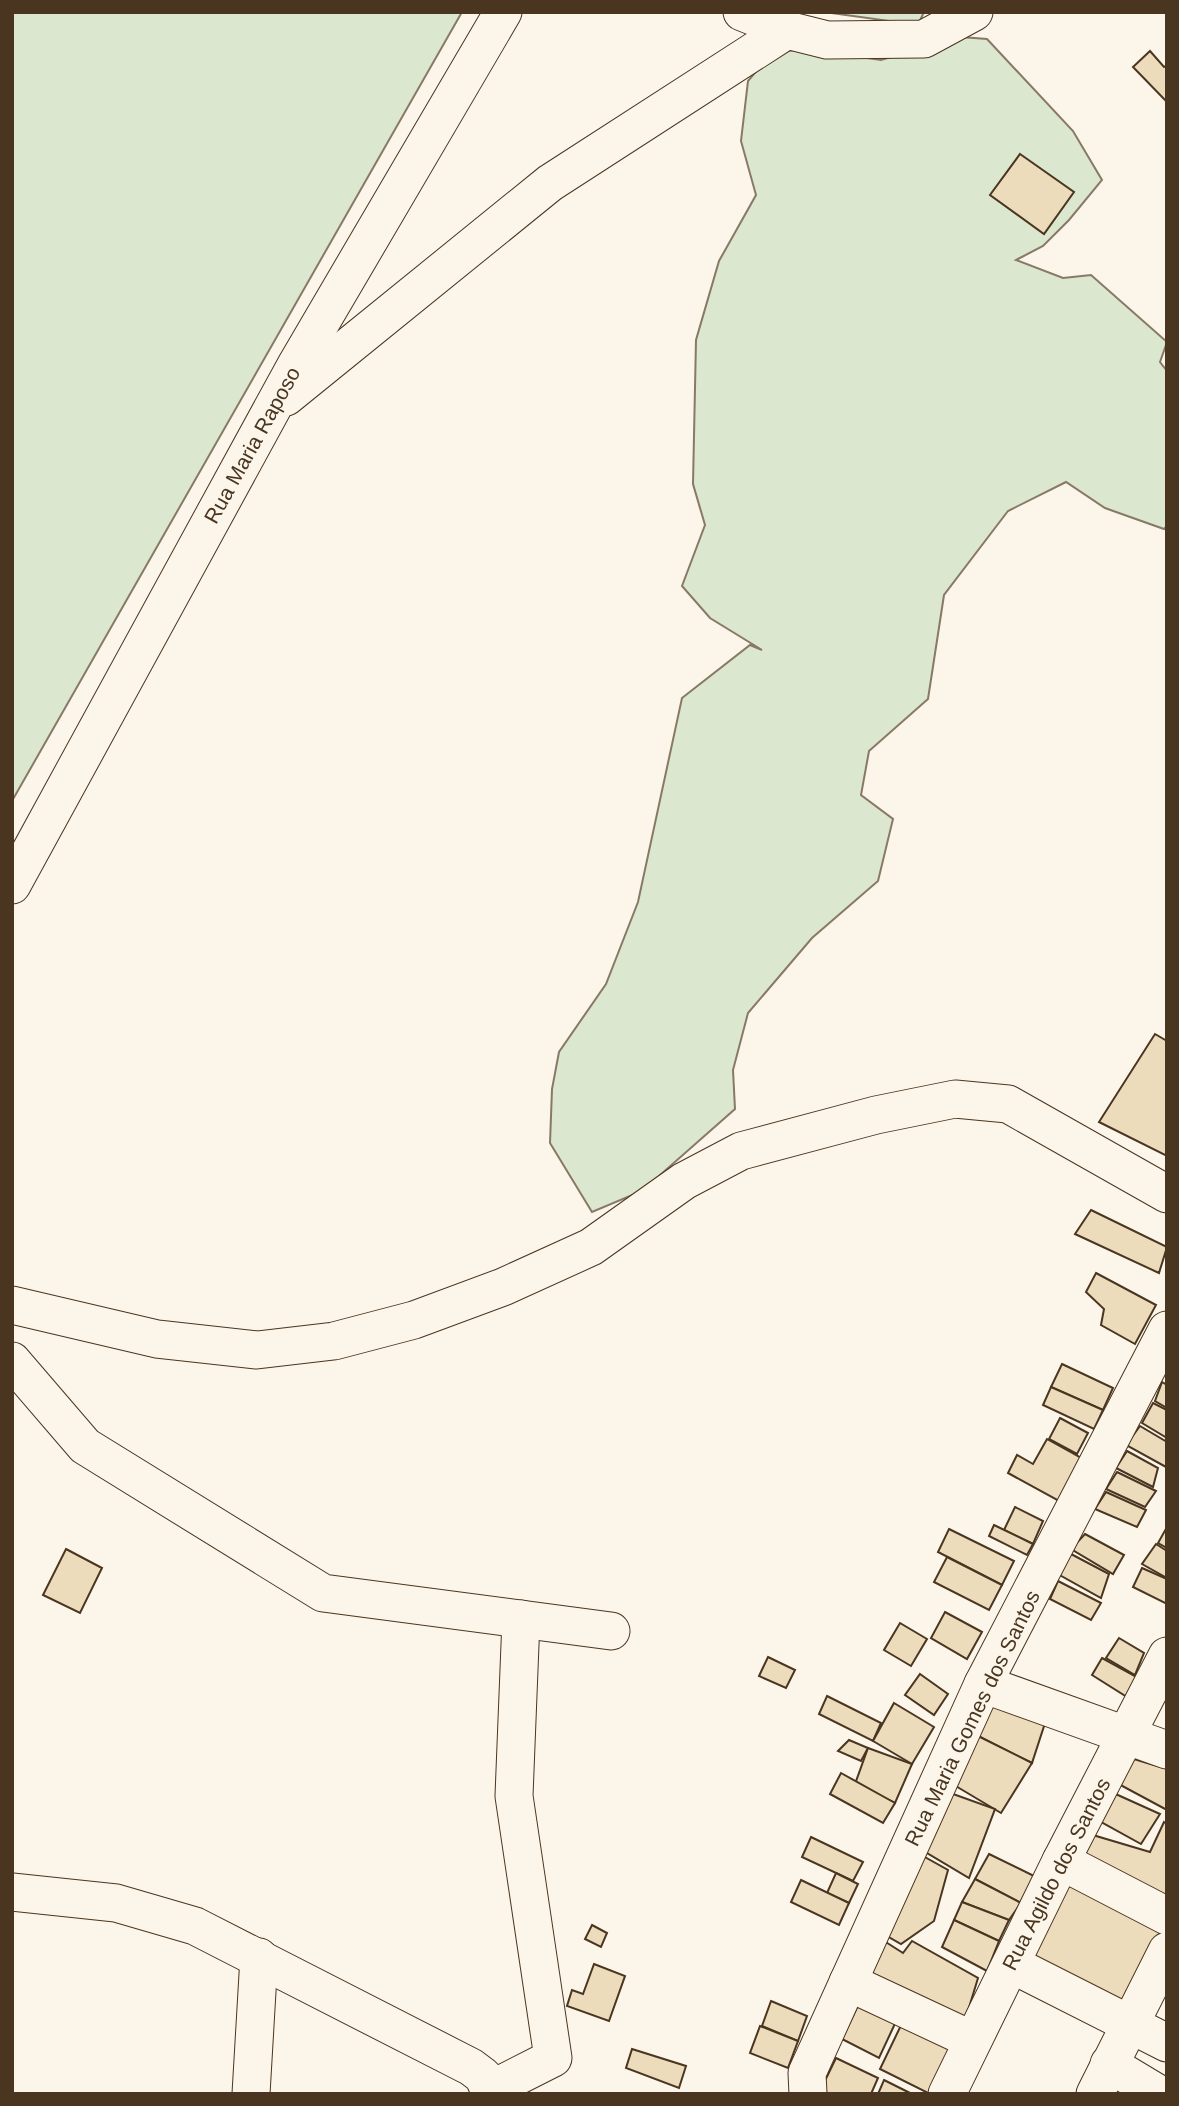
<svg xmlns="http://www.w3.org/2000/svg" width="1179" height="2106" font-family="Arial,sans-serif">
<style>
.green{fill:#dce7d0;stroke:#887966;stroke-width:2}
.building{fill:#ecdcbc;stroke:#4a3520;stroke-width:2}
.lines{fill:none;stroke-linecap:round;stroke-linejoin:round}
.minor-casing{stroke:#4a3520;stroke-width:39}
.minor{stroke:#fbf6e9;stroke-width:37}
.labels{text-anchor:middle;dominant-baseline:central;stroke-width:5;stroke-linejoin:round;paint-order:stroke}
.street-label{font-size:21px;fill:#4a3520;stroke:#fbf6e9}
</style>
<rect width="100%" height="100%" fill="#fbf6e9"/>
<!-- green -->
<g class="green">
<path d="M 12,12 L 462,12 L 12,801 Z"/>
<path d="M 824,12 L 924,12 L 918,25 Z"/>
<path d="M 961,37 L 987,39 L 1073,131 L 1102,180 L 1069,220 L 1043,246 L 1016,260 L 1063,278 L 1091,275 L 1167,342 L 1160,362 L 1167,371 L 1167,526 L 1164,529 L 1105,508 L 1066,482 L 1008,511 L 944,595 L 928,699 L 869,751 L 861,795 L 893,819 L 878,881 L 812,938 L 748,1013 L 733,1070 L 735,1109 L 642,1191 L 592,1212 L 550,1143 L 552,1089 L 559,1052 L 606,984 L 638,902 L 682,698 L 750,645 L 762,650 L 710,618 L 682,586 L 705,525 L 693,484 L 696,340 L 719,261 L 756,195 L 741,141 L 748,81 L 772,53 L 803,49 L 881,60 Z"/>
</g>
<!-- building -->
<g class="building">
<path d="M 1150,51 L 1164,67 L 1167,65 L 1167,102 L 1133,67 Z"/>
<path d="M 1020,154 L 1074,192 L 1044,234 L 990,195 Z"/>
<path d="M 1155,1034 L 1167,1041 L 1167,1156 L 1099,1122 Z"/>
<path d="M 1091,1210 L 1167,1247 L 1159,1273 L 1075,1234 Z"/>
<path d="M 1096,1273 L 1156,1305 L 1135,1344 L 1101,1325 L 1104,1309 L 1086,1292 Z"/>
<path d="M 1062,1364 L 1113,1388 L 1103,1410 L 1051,1387 Z"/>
<path d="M 1162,1382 L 1167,1385 L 1167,1408 L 1155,1401 Z"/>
<path d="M 1051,1387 L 1103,1410 L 1094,1429 L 1043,1405 Z"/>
<path d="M 1153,1403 L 1167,1410 L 1167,1438 L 1142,1423 Z"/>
<path d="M 1060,1418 L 1088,1433 L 1077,1454 L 1049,1439 Z"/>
<path d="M 1140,1426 L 1167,1442 L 1166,1467 L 1126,1445 Z"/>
<path d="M 1047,1439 L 1083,1459 L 1059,1501 L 1008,1473 L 1017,1455 L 1033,1464 Z"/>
<path d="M 1127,1451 L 1158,1468 L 1153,1487 L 1116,1468 Z"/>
<path d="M 1117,1472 L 1156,1491 L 1145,1507 L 1106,1489 Z"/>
<path d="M 1106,1492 L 1146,1510 L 1137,1527 L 1095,1509 Z"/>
<path d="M 1015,1507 L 1043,1521 L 1033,1544 L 1004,1530 Z"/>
<path d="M 994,1525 L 1033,1544 L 1027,1555 L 989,1536 Z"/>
<path d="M 1167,1527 L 1167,1548 L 1158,1543 Z"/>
<path d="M 949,1529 L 1014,1561 L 1002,1585 L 938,1552 Z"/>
<path d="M 1085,1534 L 1124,1555 L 1113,1574 L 1071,1549 Z"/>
<path d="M 1156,1544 L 1167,1551 L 1167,1578 L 1142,1564 Z"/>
<path d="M 66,1549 L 102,1568 L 80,1613 L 43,1595 Z"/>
<path d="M 1071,1554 L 1109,1574 L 1101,1598 L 1056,1573 Z"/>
<path d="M 947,1557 L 1002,1585 L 989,1610 L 934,1582 Z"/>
<path d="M 1142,1568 L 1167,1579 L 1167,1604 L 1133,1587 Z"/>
<path d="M 1058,1581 L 1101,1603 L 1091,1620 L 1050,1599 Z"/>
<path d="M 945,1612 L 982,1632 L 967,1659 L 931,1638 Z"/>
<path d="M 900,1623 L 927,1639 L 911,1666 L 884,1650 Z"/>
<path d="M 1119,1638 L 1144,1653 L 1135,1675 L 1106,1658 Z"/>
<path d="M 768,1657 L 795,1670 L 786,1688 L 759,1676 Z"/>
<path d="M 1102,1658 L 1144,1681 L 1135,1702 L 1092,1675 Z"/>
<path d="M 920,1674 L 948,1694 L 934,1715 L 905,1695 Z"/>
<path d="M 827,1696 L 881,1723 L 873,1741 L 819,1714 Z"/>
<path d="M 894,1703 L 934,1727 L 912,1764 L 873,1741 Z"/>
<path d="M 993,1704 L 1045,1723 L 1032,1763 L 978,1736 Z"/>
<path d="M 978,1736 L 1032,1763 L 1001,1813 L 949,1782 Z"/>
<path d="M 849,1740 L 868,1748 L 861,1761 L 838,1751 Z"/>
<path d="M 868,1748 L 912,1764 L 895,1803 L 855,1784 Z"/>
<path d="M 1124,1756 L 1167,1769 L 1167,1810 L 1113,1781 Z"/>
<path d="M 841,1773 L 895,1803 L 883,1823 L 830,1794 Z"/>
<path d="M 942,1790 L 995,1809 L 969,1878 L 917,1847 Z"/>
<path d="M 1109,1791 L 1160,1814 L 1141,1844 L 1094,1818 Z"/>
<path d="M 1164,1822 L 1167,1824 L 1167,1899 L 1070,1860 L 1086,1833 L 1150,1852 Z"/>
<path d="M 811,1837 L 863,1862 L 853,1881 L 802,1857 Z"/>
<path d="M 914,1851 L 948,1870 L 934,1921 L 901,1944 L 880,1932 Z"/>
<path d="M 989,1854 L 1036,1877 L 1021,1903 L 975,1879 Z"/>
<path d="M 836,1873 L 858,1884 L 849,1903 L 827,1893 Z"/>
<path d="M 1068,1878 L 1162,1928 L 1126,2008 L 1026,1954 Z"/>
<path d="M 975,1879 L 1021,1903 L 1009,1920 L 962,1902 Z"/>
<path d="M 801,1880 L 849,1903 L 839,1925 L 791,1902 Z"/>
<path d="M 962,1902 L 1009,1920 L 999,1941 L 954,1920 Z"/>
<path d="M 954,1920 L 999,1941 L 987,1971 L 942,1947 Z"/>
<path d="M 592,1925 L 607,1933 L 601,1947 L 585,1939 Z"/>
<path d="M 881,1939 L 903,1953 L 912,1941 L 978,1978 L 964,2024 L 866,1972 Z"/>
<path d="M 594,1964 L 625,1976 L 609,2021 L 567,2006 L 572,1990 L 583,1994 Z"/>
<path d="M 862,1997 L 899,2015 L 879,2058 L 842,2039 Z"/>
<path d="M 771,2001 L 807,2016 L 798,2041 L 762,2026 Z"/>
<path d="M 905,2017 L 956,2042 L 930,2094 L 880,2069 Z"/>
<path d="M 760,2026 L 798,2041 L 788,2068 L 750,2053 Z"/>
<path d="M 632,2049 L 686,2066 L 679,2088 L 626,2068 Z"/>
<path d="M 836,2058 L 878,2078 L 871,2094 L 819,2093 Z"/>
<path d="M 884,2080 L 912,2094 L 878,2094 Z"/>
</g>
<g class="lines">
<defs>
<g id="minor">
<path d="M 742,12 L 787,30 L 827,40 L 924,39 L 974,12"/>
<path d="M 286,397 L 550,183 L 787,30"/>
<path d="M 12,885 L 296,365 L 503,12"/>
<path d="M 12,1305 L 157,1339 L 257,1350 L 334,1341 L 414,1320 L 503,1287 L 591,1247 L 684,1181 L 741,1151 L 876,1115 L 955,1099 L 1008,1104 L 1167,1194"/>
<path d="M 12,1361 L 85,1446 L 323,1593 L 611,1631"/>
<path d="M 983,1684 L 1167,1750"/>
<path d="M 1061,1861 L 1167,1916"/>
<path d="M 12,1892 L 116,1903 L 195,1926 L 471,2067 L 483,2076 L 491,2094"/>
<path d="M 1011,1964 L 1167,2043"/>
<path d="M 848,1982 L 972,2040"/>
<path d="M 1109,2064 L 1159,2094"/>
<path d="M 490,2090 L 553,2058 L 514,1796 L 521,1619"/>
<path d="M 251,2094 L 259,1957"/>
<path d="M 808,2094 L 807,2073 L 983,1684 L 1167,1330"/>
<path d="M 947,2094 L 1061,1861 L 1167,1656"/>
<path d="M 1095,2094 L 1167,1951"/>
</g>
</defs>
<!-- minor casing -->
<use href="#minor" class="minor-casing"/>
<!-- minor -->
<use href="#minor" class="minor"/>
</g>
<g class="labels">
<!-- street labels -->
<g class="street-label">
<text transform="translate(252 445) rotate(-61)">Rua Maria Raposo</text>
<text transform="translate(972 1718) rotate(-64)">Rua Maria Gomes dos Santos</text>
<text transform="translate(1056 1874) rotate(-63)">Rua Agildo dos Santos</text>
</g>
</g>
<!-- border -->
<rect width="1179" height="2106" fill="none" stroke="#4a3520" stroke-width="28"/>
</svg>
